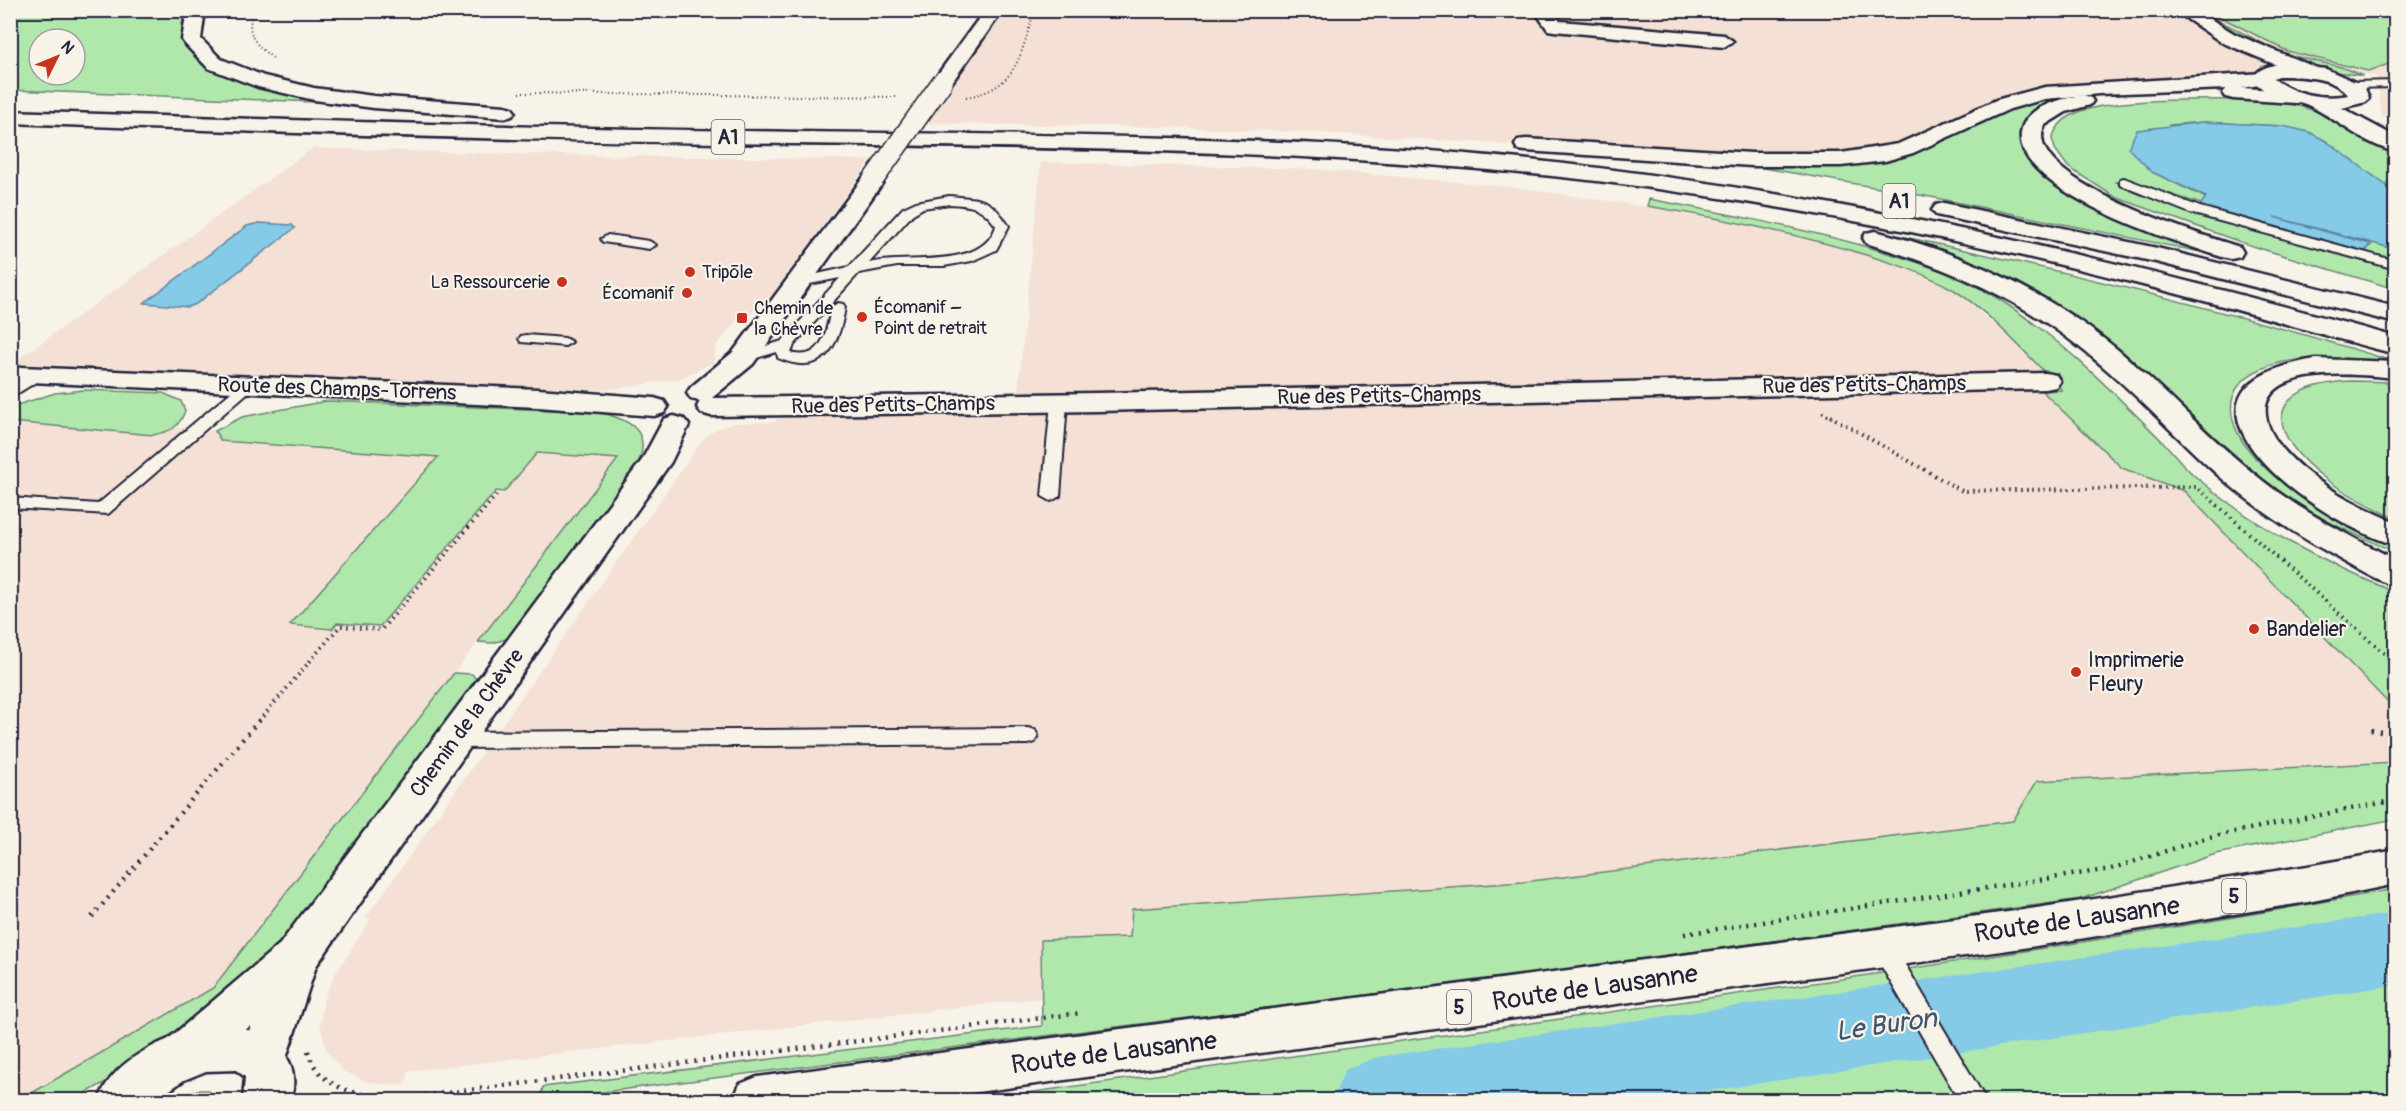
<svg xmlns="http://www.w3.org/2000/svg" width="2406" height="1111" font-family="Pangolin,sans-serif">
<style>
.built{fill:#f4e0d4}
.green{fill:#b0e8ac;stroke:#698574;stroke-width:1.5;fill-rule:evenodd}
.water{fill:#85cae6;stroke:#5d87a2;stroke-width:1.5}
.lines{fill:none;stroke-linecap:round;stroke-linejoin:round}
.river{fill:#85cae6;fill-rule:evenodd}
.service-casing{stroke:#22223b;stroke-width:4}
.minor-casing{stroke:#22223b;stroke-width:5}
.tertiary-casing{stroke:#22223b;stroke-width:5}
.secondary-casing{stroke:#22223b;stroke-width:5}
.primary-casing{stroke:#22223b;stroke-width:5}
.motorway-casing{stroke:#22223b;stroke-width:5}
.path-far3{stroke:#22223b;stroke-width:2;stroke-dasharray:1 3;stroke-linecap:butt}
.path-far2{stroke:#22223b;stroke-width:3;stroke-dasharray:1.5 4;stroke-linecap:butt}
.path-far1{stroke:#22223b;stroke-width:4;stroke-dasharray:1.5 4.5;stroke-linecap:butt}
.path{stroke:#22223b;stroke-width:4.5;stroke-dasharray:2 6;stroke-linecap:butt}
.service{fill:#f7f3e8;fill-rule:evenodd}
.minor{fill:#f7f3e8;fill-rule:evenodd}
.tertiary{fill:#f7f3e8;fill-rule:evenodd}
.secondary{fill:#f7f3e8;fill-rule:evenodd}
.primary{fill:#f7f3e8;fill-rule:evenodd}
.motorway{fill:#f7f3e8;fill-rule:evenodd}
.minor-bridge-casing{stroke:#22223b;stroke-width:23;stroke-linecap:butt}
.minor-bridge{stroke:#f7f3e8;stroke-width:20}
.poi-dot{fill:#c8321e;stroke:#f7f3e8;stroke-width:2}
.labels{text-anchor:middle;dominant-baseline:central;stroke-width:4.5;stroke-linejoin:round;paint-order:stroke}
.far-poi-label{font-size:18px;fill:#22223b;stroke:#f7f3e8;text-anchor:start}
.shield{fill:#f7f3e8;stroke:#62616f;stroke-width:1.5}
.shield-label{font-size:20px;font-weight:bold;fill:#22223b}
.street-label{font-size:21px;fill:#22223b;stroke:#f7f3e8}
.poi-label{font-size:21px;fill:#22223b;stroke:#f7f3e8;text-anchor:start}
.near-street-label{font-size:26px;fill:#22223b;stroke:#f7f3e8}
.near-water-label{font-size:27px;font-style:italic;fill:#40546e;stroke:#f7f3e8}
</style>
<rect width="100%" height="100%" fill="#f7f3e8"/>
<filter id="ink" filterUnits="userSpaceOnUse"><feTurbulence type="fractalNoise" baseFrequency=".0167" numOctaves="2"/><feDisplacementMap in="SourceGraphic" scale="12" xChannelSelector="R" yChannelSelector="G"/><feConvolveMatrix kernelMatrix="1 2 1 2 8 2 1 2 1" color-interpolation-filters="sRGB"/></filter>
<g filter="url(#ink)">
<!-- built -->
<g class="built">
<path d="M 994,11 L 2395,11 L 2395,125 L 2382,116 L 2377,76 L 2279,64 L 2265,65 L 2246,76 L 2077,89 L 1914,146 L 1779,161 L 1322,133 L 1170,127 L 913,123 Z"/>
<path d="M 313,148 L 510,154 L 871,160 L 772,295 L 748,316 L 740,316 L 716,346 L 713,363 L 678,379 L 606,390 L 13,363 Z"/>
<path d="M 1041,162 L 1312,169 L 1512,187 L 1690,213 L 1755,226 L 1839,246 L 1934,279 L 1957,292 L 2011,339 L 2062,391 L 2043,392 L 2122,468 L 2184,491 L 2395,710 L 2395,762 L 2037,781 L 2013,821 L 1523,882 L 1132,909 L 1131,937 L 1041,940 L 1041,998 L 409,1071 L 404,1086 L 367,1082 L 343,1071 L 327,1051 L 320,1025 L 324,999 L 334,976 L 371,919 L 366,918 L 704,438 L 716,429 L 735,423 L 775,422 L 784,398 L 1018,393 Z"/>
<path d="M 10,416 L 618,459 L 213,988 L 25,1097 L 14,1100 L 10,1100 Z"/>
</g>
<!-- green -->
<g class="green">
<path d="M 20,10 L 186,10 C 158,76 280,92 321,99 L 315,102 L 11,90 L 11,13 ZM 39,39 L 75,39 L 75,75 L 39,75 Z"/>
<path d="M 2194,11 L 2201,11 L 2281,53 L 2341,67 L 2363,76 C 2298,69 2251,42 2194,11 Z"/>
<path d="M 2209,11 L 2395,11 L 2395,62 L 2368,71 L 2287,51 Z"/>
<path d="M 2105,93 C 2053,99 1980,116 2046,175 L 2211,251 L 2210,254 L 1931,197 L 1752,166 L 1752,163 L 1855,162 L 2023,101 Z"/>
<path d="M 2259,100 C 2318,104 2347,124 2395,153 L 2395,192 L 2283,126 L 2204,122 L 2169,125 L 2152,172 L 2206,198 L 2201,204 L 2127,180 L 2116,182 L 2193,214 L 2395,270 L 2395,289 L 2249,245 L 2115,197 L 2068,167 L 2055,149 L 2052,139 C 2055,128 2062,120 2072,115 C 2109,96 2214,100 2259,100 Z"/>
<path d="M 1649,199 C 1718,212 1786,225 1853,243 C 1902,257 1953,271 1997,298 C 2058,336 2111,390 2162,441 C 2173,452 2183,466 2196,477 C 2255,528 2324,563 2395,592 L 2395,710 L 2184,491 L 2122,468 L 2042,391 L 2062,390 C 2032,360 1990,312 1954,290 C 1927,274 1896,264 1866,255 C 1794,233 1721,218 1647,206 Z"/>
<path d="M 1905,237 C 2068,272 2230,311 2389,360 L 2389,363 C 2350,357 2248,348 2233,397 C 2228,413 2235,431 2245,445 C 2281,494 2342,521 2395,547 L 2395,552 C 2354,534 2311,516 2275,488 C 2214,442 2163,384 2103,338 C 2043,292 1972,268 1903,240 Z"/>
<path d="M 2373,243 L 2395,249 L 2395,263 L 2364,253 Z"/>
<path d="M 2351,381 L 2395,382 L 2395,518 C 2372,507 2348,495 2327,480 C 2263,432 2264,386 2351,381 Z"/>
<path d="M 84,390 L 163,393 L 181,401 L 185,411 C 178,429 171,431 153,435 L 11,422 L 11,407 L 55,393 Z"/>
<path d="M 327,401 L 597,412 C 630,419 654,431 636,468 L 512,637 L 493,643 L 478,642 L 618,459 L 537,453 L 504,492 L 496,491 L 380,626 L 337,623 L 332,629 L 290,625 L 438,457 L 221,441 L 215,431 L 242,417 Z"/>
<path d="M 454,673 L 472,674 L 478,682 L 292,932 L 262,967 L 139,1064 L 73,1100 L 14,1100 L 25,1097 L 213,988 Z"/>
<path d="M 2395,762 L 2395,819 L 2216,854 L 2081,899 L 1480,981 L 540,1100 L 543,1087 L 1042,1026 L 1041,940 L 1130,937 L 1132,909 L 1523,882 L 2013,821 L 2037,781 Z"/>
<path d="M 2395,889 L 2395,1100 L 976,1100 C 1449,1033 1925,974 2395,889 Z"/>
<path d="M 197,1090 L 207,1090 L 219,1100 L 173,1100 Z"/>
</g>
<!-- water -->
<g class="water">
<path d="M 2204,122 L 2283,126 L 2309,132 L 2326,141 L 2395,192 L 2395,249 L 2274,217 L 2370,244 L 2364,253 L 2199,207 L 2206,197 L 2152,172 L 2128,148 L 2137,130 Z"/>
<path d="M 259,223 L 292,225 L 295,228 L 196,304 L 188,307 L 144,303 L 247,226 Z"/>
</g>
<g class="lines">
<!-- river -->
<path class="river" d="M 2396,913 L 2396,985 L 1651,1100 L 1332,1100 L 1345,1070 L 1377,1057 Z"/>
<defs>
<g id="service">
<path d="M 2396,81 L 2396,87 L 2351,88 L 2346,85 L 2351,82 Z"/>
<path d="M 2124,178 L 2200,207 L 2396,261 L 2396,269 L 2190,213 L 2120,185 L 2120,179 Z"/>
<path d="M 949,196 C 982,199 990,197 1009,226 L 996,250 L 972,261 L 944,266 L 897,266 L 859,273 L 794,345 L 791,353 C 823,362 827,330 831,307 L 838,303 L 843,304 L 845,307 C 839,346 824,378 778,358 L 777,352 L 743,362 L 738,361 L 736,358 L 738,355 L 782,341 L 840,278 L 800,286 L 795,285 L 795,279 L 849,267 L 903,208 L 916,202 ZM 949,204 C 972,205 983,207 996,226 C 982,271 907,254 869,263 L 913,214 L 923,208 Z"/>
<path d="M 608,235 L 649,241 L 656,245 L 649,249 L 603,242 L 601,239 Z"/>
<path d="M 526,335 L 565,338 L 572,342 L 565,346 L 521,342 L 519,339 L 521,336 Z"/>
<path d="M 36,371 L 44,376 L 41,379 L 10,398 L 10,386 Z"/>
<path d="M 248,380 L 256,385 L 253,388 L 108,514 L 10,508 L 10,498 L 98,504 L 243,382 Z"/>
<path d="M 1059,398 L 1067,403 L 1060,496 L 1051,501 L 1042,496 L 1051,403 Z"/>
<path d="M 1028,728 L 1035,730 L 1038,736 L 1035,742 L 1028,744 L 455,748 L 448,746 L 445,740 L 448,734 L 455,732 Z"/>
<path d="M 1883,938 L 1891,941 L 1986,1100 L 1959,1100 L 1871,948 L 1875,941 Z"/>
</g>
<g id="minor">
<path d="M 985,10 L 1003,10 L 950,85 L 936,85 L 933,81 Z"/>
<path d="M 1534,10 L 1552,10 L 1560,21 L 1724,35 L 1733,41 L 1724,47 L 1554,31 L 1548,30 Z"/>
<path d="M 873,173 L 881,175 L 884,180 L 881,185 L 753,364 L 712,398 L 1098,393 L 2046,373 L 2056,375 L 2060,381 L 2056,387 L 2046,389 L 1098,411 L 711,416 L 701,413 L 697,407 L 700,401 L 691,399 L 687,393 L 691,387 L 733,352 L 865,175 Z"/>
<path d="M 21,367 L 538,389 L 654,398 L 664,401 L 668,407 L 664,413 L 654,416 L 538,407 L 11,381 L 10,370 Z"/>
<path d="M 674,416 L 684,419 L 689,425 L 671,462 L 316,966 L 280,1077 L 263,1083 L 246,1077 L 239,1061 L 251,1025 L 200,1071 L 183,1078 L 166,1071 L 160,1056 L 166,1041 L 280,944 L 642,460 L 664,419 Z"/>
</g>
<path id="tertiary" d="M 2174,10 L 2196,10 L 2235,34 L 2317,68 L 2320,72 L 2310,78 L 2303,76 L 2221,42 Z"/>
<path id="secondary" d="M 2278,64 L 2326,69 L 2364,86 L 2369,98 L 2366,102 L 2342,108 L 2396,137 L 2396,152 C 2365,145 2338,120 2310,106 C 2290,97 2268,100 2253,79 C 2258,68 2267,67 2278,64 ZM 2279,76 C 2301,76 2335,77 2348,95 C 2324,100 2292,94 2273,78 Z"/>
<g id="primary">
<path d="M 2396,850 L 2396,884 L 2308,902 L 2023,948 L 920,1100 L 733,1100 L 740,1084 L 757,1077 L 2023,910 L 2308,866 Z"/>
<path d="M 225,1025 C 267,1031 303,1052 291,1100 L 243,1100 L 245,1077 L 236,1070 L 206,1071 L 184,1080 L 156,1100 L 99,1100 C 114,1054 181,1030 225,1025 Z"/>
</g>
<g id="motorway">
<path d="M 187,10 L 205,10 L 201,39 L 221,59 L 264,76 L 314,88 L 374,96 L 505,106 L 512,108 L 515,112 L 512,116 L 505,118 L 374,108 L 314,100 L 258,87 L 208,68 L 185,44 L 182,40 Z"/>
<path d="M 2263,73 L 2270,75 L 2273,79 L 2270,83 L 2242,88 L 2296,91 L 2303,93 L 2306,97 L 2303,101 L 2296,103 L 2233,99 L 2226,97 L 2223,93 L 2226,89 L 2099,94 L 2045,99 L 2010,109 L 1913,153 L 1885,161 L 1841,166 L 1752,166 L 1526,151 L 1518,150 L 1515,145 L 1518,140 L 1526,139 L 1752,153 L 1841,153 L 1898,144 L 1996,100 L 2045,87 Z"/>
<path d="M 2083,95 L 2090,97 L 2093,101 L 2090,105 L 2066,112 L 2045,125 C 2016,179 2205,236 2240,247 L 2243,252 L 2240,257 L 2231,259 L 2222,257 C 2179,243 2014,192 2021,133 C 2024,106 2061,99 2083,95 Z"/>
<path d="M 10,111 C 272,120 534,128 796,132 C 1037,135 1280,135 1520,159 C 1818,190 2108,256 2396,337 L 2396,354 C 2321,335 2248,312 2174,293 C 1995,246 1812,209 1629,185 C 1352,150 1074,148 796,144 C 534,141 272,133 10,123 Z"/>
<path d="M 1944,203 L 2157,248 L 2396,307 L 2396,323 L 2156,262 L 1936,215 L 1932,210 L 1936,205 Z"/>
<path d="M 1875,231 C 1963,253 2048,292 2118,350 C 2168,392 2211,441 2263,481 C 2304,513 2350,536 2396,560 L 2396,586 C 2374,580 2354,566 2335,556 C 2293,533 2254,507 2219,476 C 2171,433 2129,385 2078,346 C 2016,296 1942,266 1866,243 L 1863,238 L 1866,233 Z"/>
<path d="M 2316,359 L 2396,362 L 2396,378 C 2365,375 2274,364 2266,406 C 2264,421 2272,436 2282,448 C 2311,482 2355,505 2396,522 L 2396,545 C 2314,523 2134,388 2316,359 Z"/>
</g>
</defs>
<!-- service casing -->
<use href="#service" class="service-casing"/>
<!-- minor casing -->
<use href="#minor" class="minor-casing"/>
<!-- tertiary casing -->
<use href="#tertiary" class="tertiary-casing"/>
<!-- secondary casing -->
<use href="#secondary" class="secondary-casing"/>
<!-- primary casing -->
<use href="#primary" class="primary-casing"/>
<!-- motorway casing -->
<use href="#motorway" class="motorway-casing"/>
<!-- path-far3 -->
<g class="path-far3">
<path d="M 254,10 C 244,32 255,45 273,58"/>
<path d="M 519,93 L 899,97"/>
<path d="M 966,97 C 1019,89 1020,53 1035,10"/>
</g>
<!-- path-far2 -->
<path class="path-far2" d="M 1822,412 L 1832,418"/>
<!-- path-far1 -->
<g class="path-far1">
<path d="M 1830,416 L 1962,491 L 2197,487 L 2396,664"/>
<path d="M 259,721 L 340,626 L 381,630 L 499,492"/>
</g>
<!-- path -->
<g class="path">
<path d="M 2371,730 L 2396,735"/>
<path d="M 92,917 L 260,719"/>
<path d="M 1684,934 L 2111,869 L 2209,837 L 2396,800"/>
<path d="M 308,1051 C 320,1097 377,1098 414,1097 L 1082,1013"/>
</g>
<!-- service -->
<use href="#service" class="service"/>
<!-- minor -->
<use href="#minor" class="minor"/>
<!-- tertiary -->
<use href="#tertiary" class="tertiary"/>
<!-- secondary -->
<use href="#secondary" class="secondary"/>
<!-- primary -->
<use href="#primary" class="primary"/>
<!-- motorway -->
<use href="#motorway" class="motorway"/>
<defs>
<path id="minor-bridge" d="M 873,180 L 943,81"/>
</defs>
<!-- minor-bridge casing -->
<use href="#minor-bridge" class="minor-bridge-casing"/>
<!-- minor-bridge -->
<use href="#minor-bridge" class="minor-bridge"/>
</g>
</g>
<!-- markers -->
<g class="poi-dot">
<circle cx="690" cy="272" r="6"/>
<circle cx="562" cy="282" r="6"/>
<circle cx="687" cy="293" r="6"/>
<circle cx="862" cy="317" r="6"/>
<rect x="736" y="312" width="12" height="12" rx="3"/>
<circle cx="2254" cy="629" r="6"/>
<circle cx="2076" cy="672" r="6"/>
</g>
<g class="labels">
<!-- far-poi labels -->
<g class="far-poi-label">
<text x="702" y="272">Tripōle</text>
<text x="550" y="282" text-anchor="end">La Ressourcerie</text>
<text x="675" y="293" text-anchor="end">Écomanif</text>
<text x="874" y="307">Écomanif –<tspan x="874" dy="21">Point de retrait</tspan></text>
<text x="754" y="308">Chemin de<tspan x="754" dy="21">la Chèvre</tspan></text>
</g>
<!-- shield labels -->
<g class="shield">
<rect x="711.5" y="120" width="33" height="34" rx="4.5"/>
<rect x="1882.5" y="184" width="33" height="34" rx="4.5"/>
<rect x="2222" y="879" width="24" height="34" rx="4.5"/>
<rect x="1447" y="990" width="24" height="34" rx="4.5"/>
</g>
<g class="shield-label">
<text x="728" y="137">A1</text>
<text x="1899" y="201">A1</text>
<text x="2234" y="896">5</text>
<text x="1459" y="1007">5</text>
</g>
<!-- street labels -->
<g class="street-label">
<text transform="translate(1864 385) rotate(-1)">Rue des Petits-Champs</text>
<text transform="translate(337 389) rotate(2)">Route des Champs-Torrens</text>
<text transform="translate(1379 396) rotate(-1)">Rue des Petits-Champs</text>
<text transform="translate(893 405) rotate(-1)">Rue des Petits-Champs</text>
<text transform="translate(467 723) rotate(-54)">Chemin de la Chèvre</text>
</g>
<!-- poi labels -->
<g class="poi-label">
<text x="2266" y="629">Bandelier</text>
<text x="2088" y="660">Imprimerie<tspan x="2088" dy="24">Fleury</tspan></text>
</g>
<!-- near-street labels -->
<g class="near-street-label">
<text transform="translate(2077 920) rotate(-8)">Route de Lausanne</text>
<text transform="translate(1595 988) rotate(-8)">Route de Lausanne</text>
<text transform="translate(1114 1053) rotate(-7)">Route de Lausanne</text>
</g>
<!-- near-water labels -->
<g class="near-water-label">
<text transform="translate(1886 1025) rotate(-8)">Le Buron</text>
</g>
</g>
<!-- margin -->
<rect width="2406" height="1111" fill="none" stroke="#f7f3e8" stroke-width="36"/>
<rect x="18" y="18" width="2370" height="1075" fill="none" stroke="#22223b" stroke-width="2" filter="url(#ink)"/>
<!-- north arrow -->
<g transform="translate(57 57) rotate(47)"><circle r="28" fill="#f7f3e8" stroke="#a29fa3" stroke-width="1.5"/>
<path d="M0-4.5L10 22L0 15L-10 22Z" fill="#c8321e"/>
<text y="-9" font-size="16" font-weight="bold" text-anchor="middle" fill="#22223b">N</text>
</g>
</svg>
